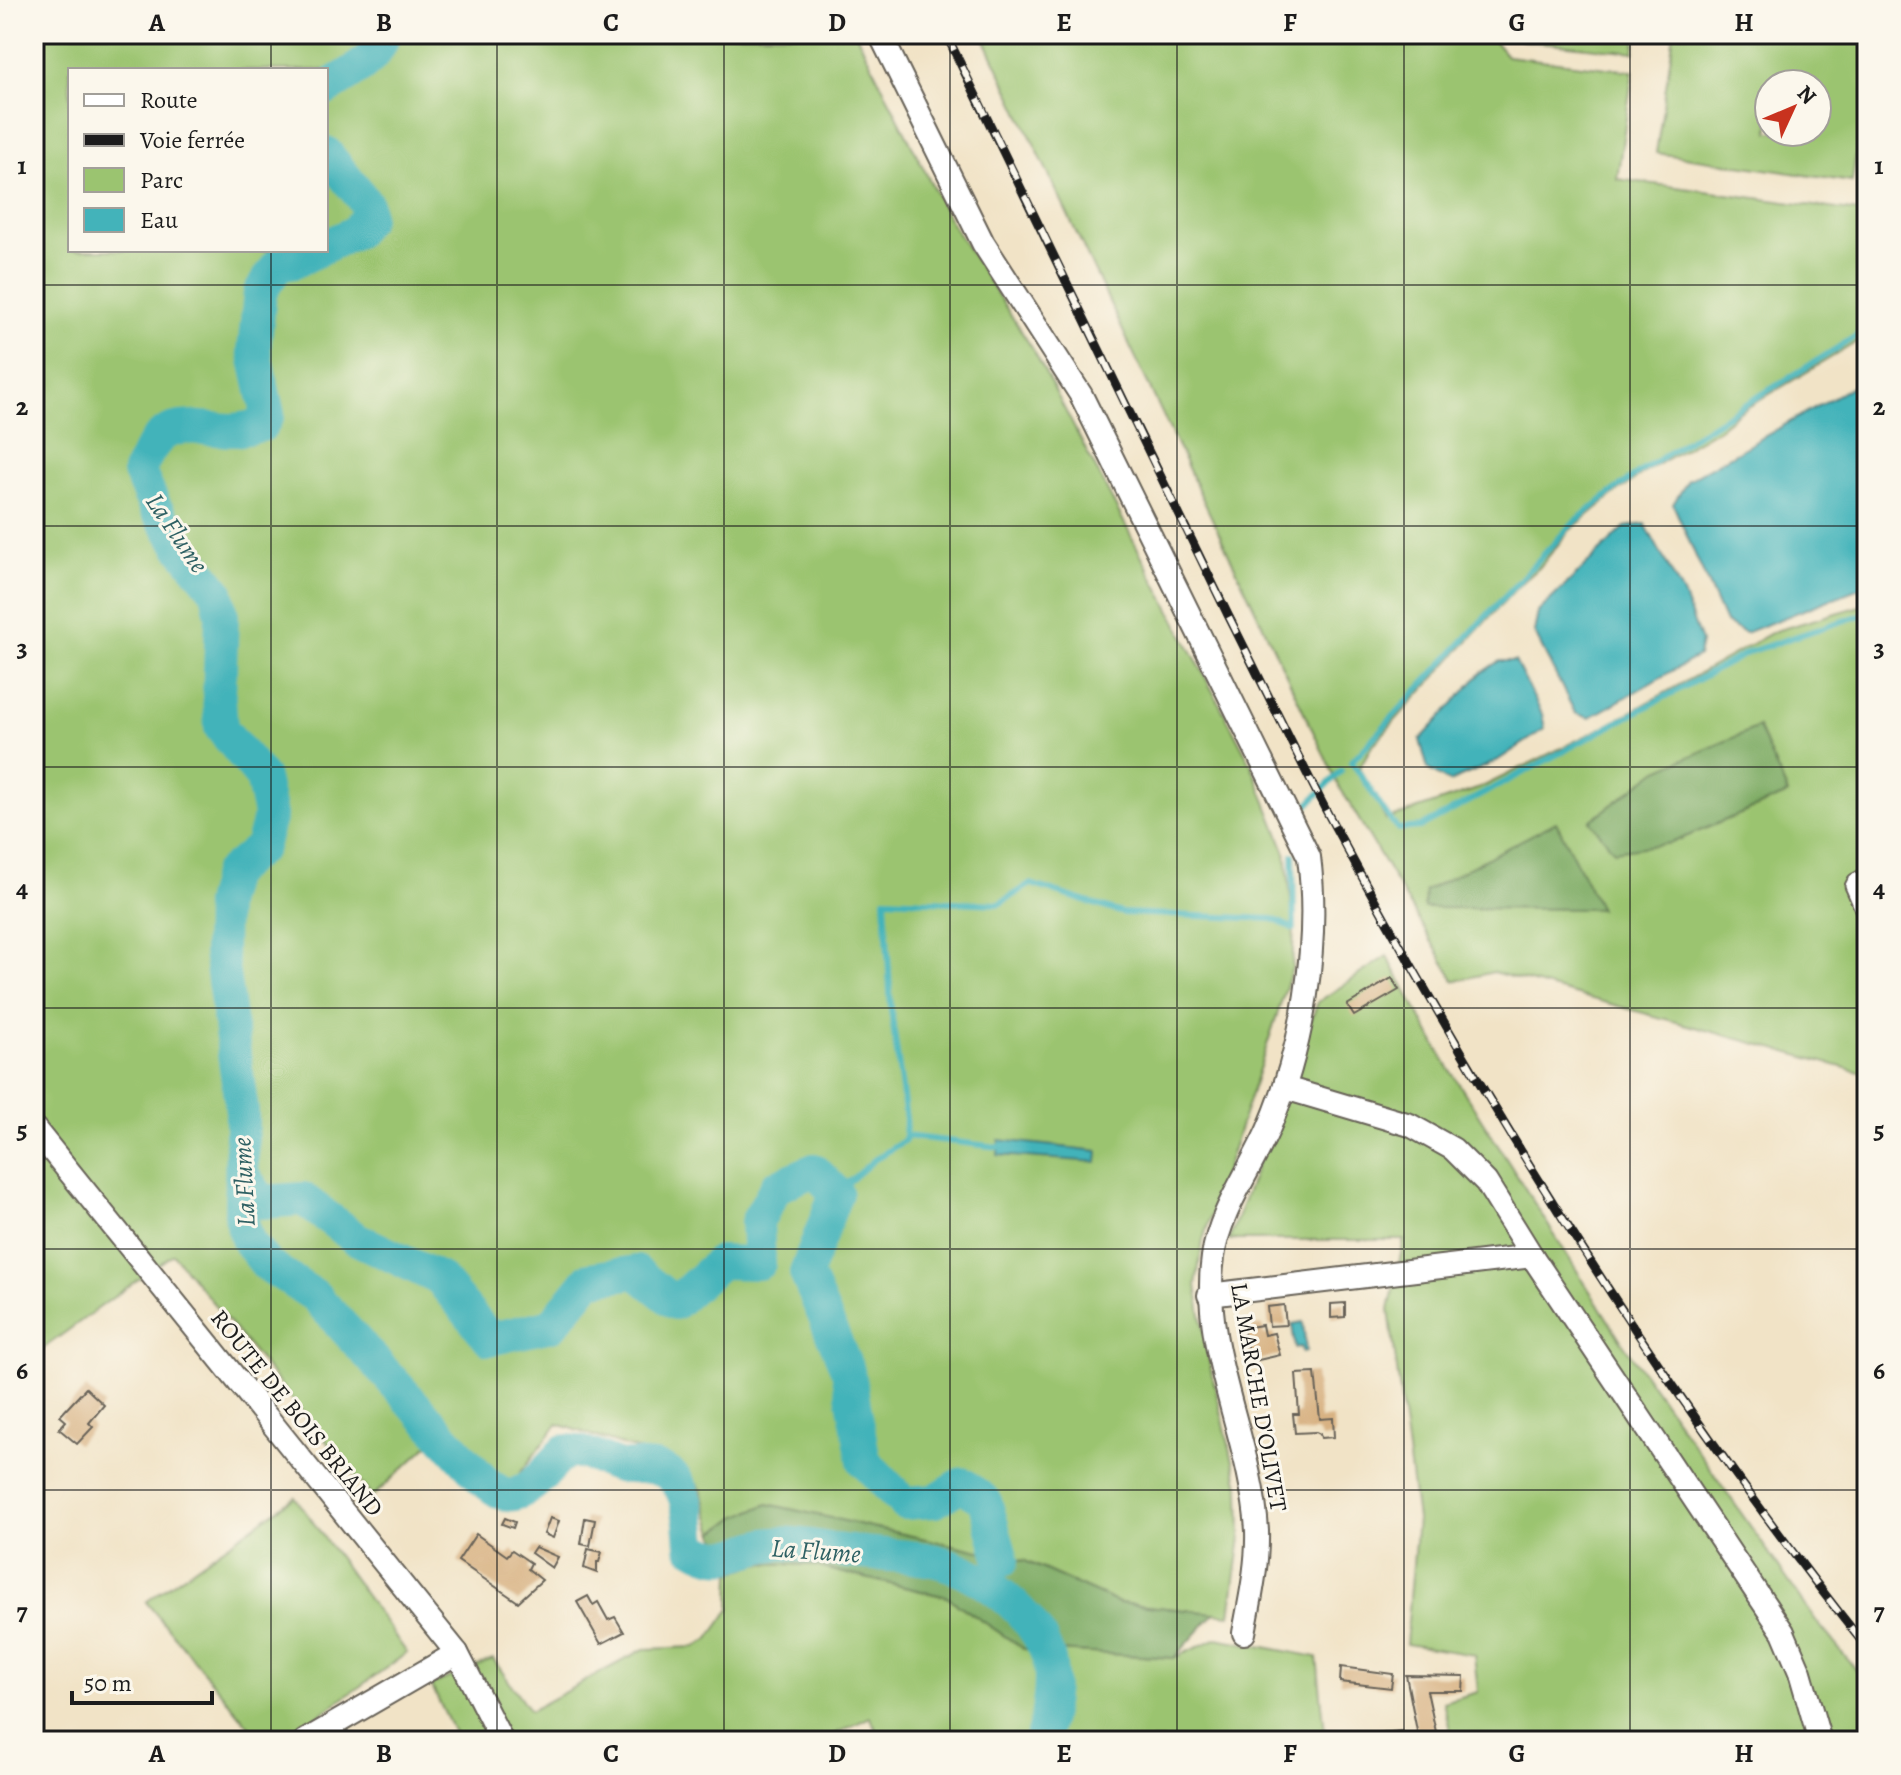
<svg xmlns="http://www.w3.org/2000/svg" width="1901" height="1775" font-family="Alegreya,serif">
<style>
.green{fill:#9bc470;stroke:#5c7046;stroke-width:2;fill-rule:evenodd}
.forest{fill:#7caa62;stroke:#4c633f;stroke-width:2}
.water{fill:#43b3ba;stroke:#30686b;stroke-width:2}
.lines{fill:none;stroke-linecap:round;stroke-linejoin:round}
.stream{stroke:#43b3ba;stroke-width:6}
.river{stroke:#43b3ba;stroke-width:34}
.building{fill:#d8b283}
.service-casing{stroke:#676258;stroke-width:15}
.minor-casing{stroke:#676258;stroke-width:26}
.service{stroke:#fff;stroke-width:11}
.minor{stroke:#fff;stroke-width:22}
.rail-casing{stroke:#1c1c1c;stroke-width:9}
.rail{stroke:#fbf7ec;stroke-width:6;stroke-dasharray:18;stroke-linecap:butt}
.grid{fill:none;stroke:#1c1c1c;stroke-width:2;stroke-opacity:0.55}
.labels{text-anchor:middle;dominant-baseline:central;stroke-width:6;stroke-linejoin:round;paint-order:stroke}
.street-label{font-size:24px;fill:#1c1c1c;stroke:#fbf7ec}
.water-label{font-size:26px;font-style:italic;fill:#2e6063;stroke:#fbf7ec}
.neatline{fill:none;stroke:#1c1c1c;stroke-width:3}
.grid-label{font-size:26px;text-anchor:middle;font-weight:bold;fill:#1c1c1c}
</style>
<rect width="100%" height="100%" fill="#fbf7ec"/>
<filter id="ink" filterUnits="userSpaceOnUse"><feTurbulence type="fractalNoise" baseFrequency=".0125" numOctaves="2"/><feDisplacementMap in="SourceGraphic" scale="16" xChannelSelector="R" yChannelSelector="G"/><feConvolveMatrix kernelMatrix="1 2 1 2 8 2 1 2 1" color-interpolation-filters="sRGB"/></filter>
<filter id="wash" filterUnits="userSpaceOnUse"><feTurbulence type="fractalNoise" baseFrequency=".006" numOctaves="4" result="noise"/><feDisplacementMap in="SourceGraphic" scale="32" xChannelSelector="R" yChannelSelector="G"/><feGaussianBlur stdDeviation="1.8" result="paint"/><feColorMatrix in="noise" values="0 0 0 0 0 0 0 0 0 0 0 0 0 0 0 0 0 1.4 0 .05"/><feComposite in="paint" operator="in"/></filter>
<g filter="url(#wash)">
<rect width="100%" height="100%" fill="#f1e3c6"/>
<!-- green -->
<g class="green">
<path d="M 34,34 L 856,34 L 950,221 L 1034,351 L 1251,764 L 1286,853 L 1294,929 L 1292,969 L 1203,1240 L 1196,1285 L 1210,1366 L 1240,1490 L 1241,1538 L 1230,1615 L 1119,1603 L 1025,1561 L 736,1517 L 714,1533 L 701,1489 L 680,1464 L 558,1424 L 510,1486 L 450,1425 L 372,1497 L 173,1254 L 34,1355 ZM 70,70 L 326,70 L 326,250 L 70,250 Z"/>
<path d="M 982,34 L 1489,34 L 1507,56 L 1633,71 L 1617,179 L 1867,213 L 1867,336 L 1738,413 L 1718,429 L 1648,470 L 1612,496 L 1569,531 L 1539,568 L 1517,587 L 1372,746 L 1359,768 L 1386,820 L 1480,788 L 1606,726 L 1775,631 L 1867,604 L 1867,1074 L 1493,972 L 1455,981 L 1339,786 ZM 1758,727 L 1788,794 L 1671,843 Z"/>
<path d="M 1516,34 L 1637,34 L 1634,52 L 1521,40 Z"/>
<path d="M 1674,34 L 1867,34 L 1867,74 L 1852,182 L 1656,153 ZM 1769,84 L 1817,84 L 1817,132 L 1769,132 Z"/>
<path d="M 1387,956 L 1444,1060 L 1622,1342 L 1817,1622 L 1867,1683 L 1867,1741 L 1453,1741 L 1443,1702 L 1478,1692 L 1474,1655 L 1406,1644 L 1417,1519 L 1389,1310 L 1404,1240 L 1229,1240 L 1318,1002 Z"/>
<path d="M 295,1497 L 407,1653 L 283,1741 L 261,1741 L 146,1602 Z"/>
<path d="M 759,1563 L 810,1565 L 947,1597 L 1024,1649 L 1174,1658 L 1217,1638 L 1317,1657 L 1326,1741 L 883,1741 L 870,1717 L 821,1741 L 458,1741 L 431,1685 L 493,1659 L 530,1711 L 644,1649 L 695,1647 L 708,1640 L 730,1609 L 731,1573 Z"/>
</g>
<!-- forest -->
<g class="forest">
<path d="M 1758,727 L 1788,794 L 1671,843 L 1614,851 L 1590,821 L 1658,770 Z"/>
<path d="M 1556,822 L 1600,909 L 1424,908 L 1425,891 Z"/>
<path d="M 768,1504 L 1025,1561 L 1119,1603 L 1215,1613 L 1174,1658 L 1024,1649 L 947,1597 L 810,1565 L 759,1563 L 731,1573 L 714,1533 L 736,1517 Z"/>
</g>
<!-- water -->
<g class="water">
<path d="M 1867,378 L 1867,585 L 1745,633 L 1725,623 L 1673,504 L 1688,480 Z"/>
<path d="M 1645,524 L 1683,594 L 1701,642 L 1698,656 L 1589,718 L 1575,713 L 1534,632 L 1538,612 L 1625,527 Z"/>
<path d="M 1499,661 L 1515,661 L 1542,714 L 1545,729 L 1495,762 L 1449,782 L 1428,769 L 1420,740 L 1481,673 Z"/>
<path d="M 999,1140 L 1098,1151 L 1097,1162 L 998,1155 Z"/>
<path d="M 1303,1322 L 1306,1351 L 1302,1352 L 1301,1347 L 1295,1348 L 1292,1324 Z"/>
</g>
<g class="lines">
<!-- stream -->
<g class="stream">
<path d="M 1867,329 C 1768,394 1662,448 1571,525 L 1351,762 C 1369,783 1379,809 1398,829 L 1421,827 L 1749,652 L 1867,613"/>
<path d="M 1300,813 L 1341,771"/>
<path d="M 905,1136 L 998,1147"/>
<path d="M 836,1193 L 874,1160 L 905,1140 L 906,1119 L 891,1010 L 885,899 L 999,904 L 1031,884 L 1122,913 L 1273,919 L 1294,929 L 1293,855"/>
</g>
<!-- river -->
<g class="river">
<path d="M 326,89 C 347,75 379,61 383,34"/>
<path d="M 326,153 L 366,203 L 367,217 L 355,232 L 326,246"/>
<path d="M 318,250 L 294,262 L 278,265 L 260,292 L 254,350 L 268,414 L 262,425 C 252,427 241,430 231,430 C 181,428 161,416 139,472 L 156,509 L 181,547 L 217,592 L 222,616 L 219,698 L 221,728 L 262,778 L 270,815 L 261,847 L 229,874 L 221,904 L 220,952 L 242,1111 L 241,1219 L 248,1241 L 267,1265 L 315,1296 L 483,1480 C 490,1485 497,1492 505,1494 C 528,1499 551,1465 565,1451 C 590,1451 596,1459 618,1466 C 630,1469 643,1465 655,1468 C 689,1475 690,1519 692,1546 C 728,1569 738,1548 773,1544 C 792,1541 830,1550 851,1552 C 879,1555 909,1555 936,1561 C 981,1572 1034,1612 1048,1657 C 1055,1678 1048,1720 1041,1741"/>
<path d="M 242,1174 L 262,1202 L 303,1199 L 355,1238 L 440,1279 L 490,1339 L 552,1325 L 589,1279 L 636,1272 L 675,1303 L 720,1262 L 759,1263 L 757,1222 L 776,1187 L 814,1170 L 836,1193 L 806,1273 L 848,1371 L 864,1461 L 904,1503 L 935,1501 L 962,1484 L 985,1501 L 1002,1560"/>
</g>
</g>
<g id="blocks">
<!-- building -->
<g class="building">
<path d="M 1392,978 L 1399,990 L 1354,1016 L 1347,1005 Z"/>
<path d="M 1345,1303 L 1345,1317 L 1331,1318 L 1331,1304 Z"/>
<path d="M 1284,1305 L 1286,1325 L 1269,1326 L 1267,1307 Z"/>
<path d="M 1262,1325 L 1264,1335 L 1274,1333 L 1280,1355 L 1250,1362 L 1243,1328 Z"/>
<path d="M 1315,1373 L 1320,1419 L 1333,1418 L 1334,1437 L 1321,1438 L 1320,1434 L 1316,1432 L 1295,1433 L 1293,1414 L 1299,1414 L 1296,1374 Z"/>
<path d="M 86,1388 L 104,1405 L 89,1423 L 93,1427 L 77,1444 L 59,1429 L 66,1421 L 60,1416 Z"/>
<path d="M 505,1518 L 515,1522 L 513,1528 L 502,1524 Z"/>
<path d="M 550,1518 L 559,1521 L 553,1538 L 544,1534 Z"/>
<path d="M 585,1518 L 595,1520 L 590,1546 L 581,1544 Z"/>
<path d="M 476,1534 L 507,1556 L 512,1550 L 531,1563 L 528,1569 L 542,1580 L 518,1602 L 458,1561 Z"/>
<path d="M 535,1547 L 558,1557 L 552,1568 L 531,1553 Z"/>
<path d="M 588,1549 L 602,1552 L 599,1562 L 597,1562 L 597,1573 L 584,1568 Z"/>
<path d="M 588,1596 L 593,1605 L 598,1602 L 608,1620 L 615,1617 L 624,1632 L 601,1644 L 577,1602 Z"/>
<path d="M 1341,1667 L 1393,1674 L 1391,1688 L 1340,1682 Z"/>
<path d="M 1406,1675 L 1464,1676 L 1463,1691 L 1427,1691 L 1436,1732 L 1418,1736 Z"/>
<path d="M 1401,1731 L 1402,1740 L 1380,1741 L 1379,1733 Z"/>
<path d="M 1449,1734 L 1451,1741 L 1423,1741 L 1423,1740 Z"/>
</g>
</g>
</g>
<g filter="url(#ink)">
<use href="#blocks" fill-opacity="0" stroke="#676258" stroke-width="2"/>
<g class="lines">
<defs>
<path id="service" d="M 1867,873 L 1854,880 L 1851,886 L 1867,923"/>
<g id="minor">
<path d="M 880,34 L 983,243 L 1081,395 L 1309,857 C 1320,944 1303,1050 1268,1130 C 1250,1171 1219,1212 1213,1257 C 1200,1348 1252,1440 1257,1531 C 1258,1565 1250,1600 1244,1633"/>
<path d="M 1285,1088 L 1410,1125 L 1453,1149 L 1486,1182 L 1532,1256 L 1783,1632 L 1800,1672 L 1820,1741"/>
<path d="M 34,1128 L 457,1653 L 502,1741"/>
<path d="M 1209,1295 L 1532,1256"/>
<path d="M 305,1741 L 457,1653"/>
</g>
</defs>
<!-- service casing -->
<use href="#service" class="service-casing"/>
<!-- minor casing -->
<use href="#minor" class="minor-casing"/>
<!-- service -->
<use href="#service" class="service"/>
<!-- minor -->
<use href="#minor" class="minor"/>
<defs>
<path id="rail" d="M 946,34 C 1041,227 1133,422 1228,615 C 1262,682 1294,750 1329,816 C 1485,1107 1661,1390 1867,1648"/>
</defs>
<!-- rail casing -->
<use href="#rail" class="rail-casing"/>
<!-- rail -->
<use href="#rail" class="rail"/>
</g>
</g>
<!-- grid -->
<path class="grid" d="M 271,34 L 271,70M 497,34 L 497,1741M 724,34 L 724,1741M 950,34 L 950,1741M 1177,34 L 1177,1741M 1404,34 L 1404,1741M 1630,34 L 1630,1741M 271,250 L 271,1741M 34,285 L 1867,285M 34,526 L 1867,526M 34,767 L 1867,767M 34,1008 L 1867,1008M 34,1249 L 1867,1249M 34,1490 L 1867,1490"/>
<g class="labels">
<!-- street labels -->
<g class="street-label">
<text transform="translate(1259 1397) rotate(80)">LA MARCHE D'OLIVET</text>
<text transform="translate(297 1413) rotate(51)">ROUTE DE BOIS BRIAND</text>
</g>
<!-- water labels -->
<g class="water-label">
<text transform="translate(177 533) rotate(56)">La Flume</text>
<text transform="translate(244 1182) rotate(-93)">La Flume</text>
<text transform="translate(816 1551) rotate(4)">La Flume</text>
</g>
</g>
<!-- margin -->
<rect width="1901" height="1775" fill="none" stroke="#fbf7ec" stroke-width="88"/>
<!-- legend -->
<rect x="68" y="68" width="260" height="184" fill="#fbf7ec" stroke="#a29f99" stroke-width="2"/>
<rect x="84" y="94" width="40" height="12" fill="#ffffff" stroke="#a29f99" stroke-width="2"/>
<text x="140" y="108" font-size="24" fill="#1c1c1c">Route</text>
<rect x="84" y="134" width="40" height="12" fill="#1c1c1c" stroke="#a29f99" stroke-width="2"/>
<text x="140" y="148" font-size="24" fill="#1c1c1c">Voie ferrée</text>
<rect x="84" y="168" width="40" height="24" fill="#9bc470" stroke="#a29f99" stroke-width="2"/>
<text x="140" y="188" font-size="24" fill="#1c1c1c">Parc</text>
<rect x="84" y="208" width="40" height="24" fill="#43b3ba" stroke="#a29f99" stroke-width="2"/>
<text x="140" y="228" font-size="24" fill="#1c1c1c">Eau</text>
<!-- north arrow -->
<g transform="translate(1793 108) rotate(46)"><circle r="38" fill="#fbf7ec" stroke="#a29f99" stroke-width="2"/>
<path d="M0-6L14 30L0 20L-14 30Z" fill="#c8321e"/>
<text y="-12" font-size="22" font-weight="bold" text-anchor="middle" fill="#1c1c1c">N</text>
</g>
<!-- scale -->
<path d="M72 1691v12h140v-12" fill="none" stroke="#1c1c1c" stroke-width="4"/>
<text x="84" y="1691" font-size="24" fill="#1c1c1c" stroke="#fbf7ec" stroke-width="6" paint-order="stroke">50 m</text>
<rect x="44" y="44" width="1813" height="1687" class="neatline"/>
<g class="grid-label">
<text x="157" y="31">A</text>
<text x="384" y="31">B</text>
<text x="611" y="31">C</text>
<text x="837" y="31">D</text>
<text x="1064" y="31">E</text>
<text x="1290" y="31">F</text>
<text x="1517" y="31">G</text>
<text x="1744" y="31">H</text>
<text x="22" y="174">1</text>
<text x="1879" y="174">1</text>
<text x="22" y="415">2</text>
<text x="1879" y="415">2</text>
<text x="22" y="656">3</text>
<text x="1879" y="656">3</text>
<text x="22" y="897">4</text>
<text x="1879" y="897">4</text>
<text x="22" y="1138">5</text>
<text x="1879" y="1138">5</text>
<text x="22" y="1379">6</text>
<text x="1879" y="1379">6</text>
<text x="22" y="1620">7</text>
<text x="1879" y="1620">7</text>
<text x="157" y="1762">A</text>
<text x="384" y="1762">B</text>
<text x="611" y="1762">C</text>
<text x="837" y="1762">D</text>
<text x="1064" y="1762">E</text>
<text x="1290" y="1762">F</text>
<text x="1517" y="1762">G</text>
<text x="1744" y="1762">H</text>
</g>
</svg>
